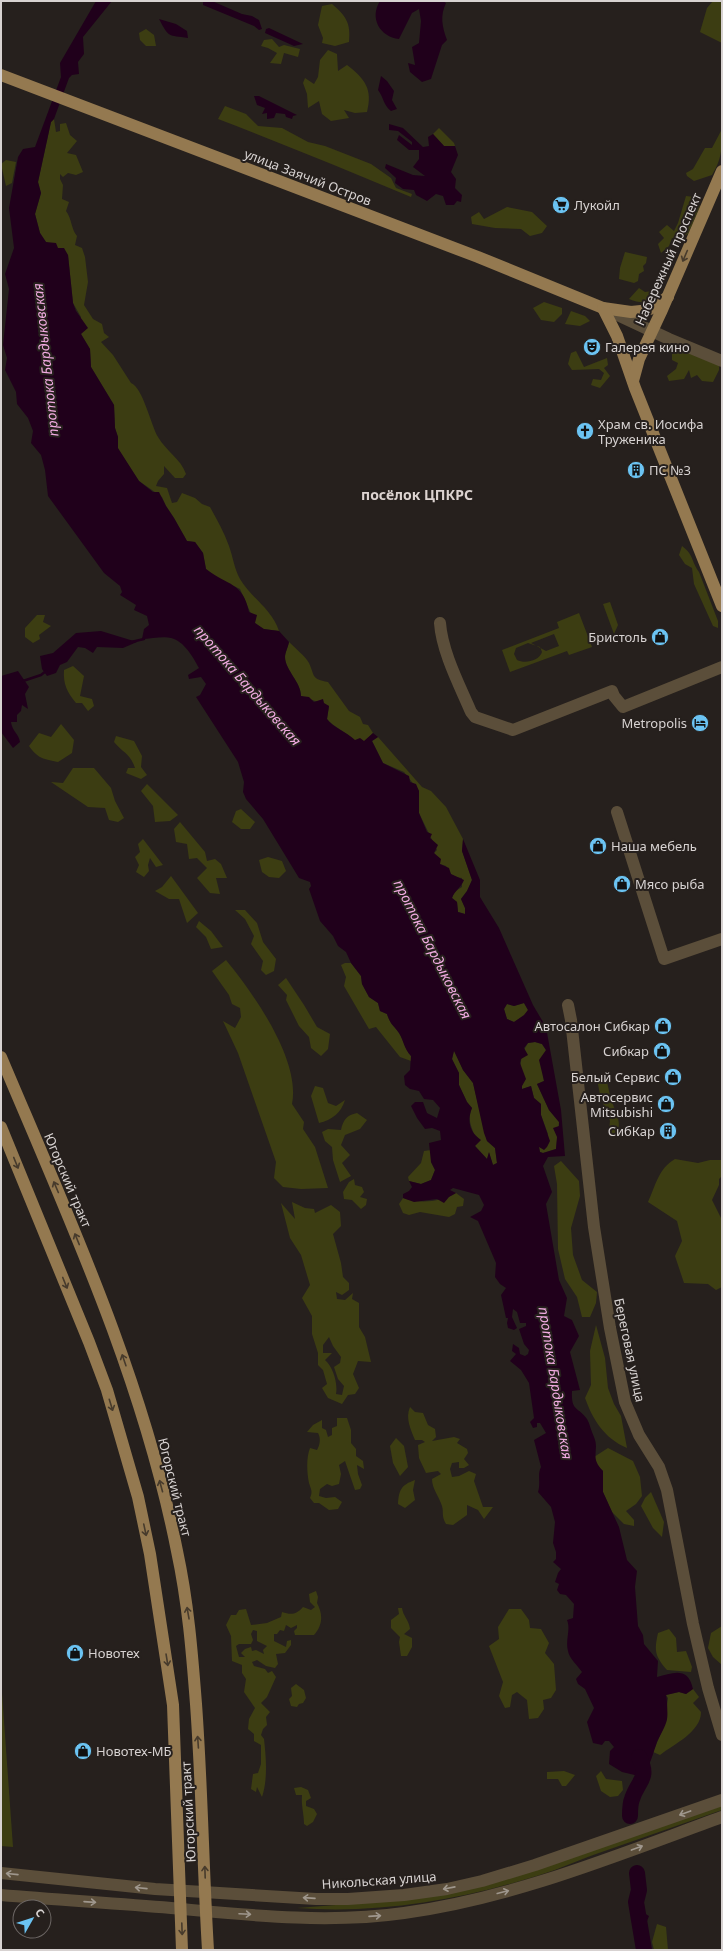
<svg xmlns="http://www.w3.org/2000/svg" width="723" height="1951" font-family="'Noto Sans',sans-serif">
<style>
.green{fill:#3c3d12;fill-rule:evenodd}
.water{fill:#20001b;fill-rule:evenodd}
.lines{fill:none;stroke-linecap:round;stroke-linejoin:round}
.stream{stroke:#20001b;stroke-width:2.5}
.river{stroke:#20001b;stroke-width:16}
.minor{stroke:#5b4e3a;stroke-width:12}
.major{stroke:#947950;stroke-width:12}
.oneway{stroke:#473b2c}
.oneway2{stroke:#9f978d}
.labels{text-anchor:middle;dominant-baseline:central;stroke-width:4;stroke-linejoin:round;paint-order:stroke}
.street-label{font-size:13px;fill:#d7d2d1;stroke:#26201d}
.poi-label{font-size:13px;fill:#d7d2d1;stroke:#26201d;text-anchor:start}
.water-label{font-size:14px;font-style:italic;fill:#f1abe1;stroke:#26201d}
.neighbourhood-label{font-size:14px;font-weight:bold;fill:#dcd3d0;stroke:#26201d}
</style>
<rect width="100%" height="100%" fill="#26201d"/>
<!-- green -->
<g class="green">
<path d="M 713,1 L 722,1 L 722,43 L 700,32 L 707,8 Z"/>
<path d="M 332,4 C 346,16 351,23 349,42 L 335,46 L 322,43 L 323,38 L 318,25 L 322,6 Z"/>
<path d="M 146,29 L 154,35 L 156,46 L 146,46 L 140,40 L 139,33 Z"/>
<path d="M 272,39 L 279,47 L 284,45 L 300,49 L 298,57 L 284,53 L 281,64 L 270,63 L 277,53 L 268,48 L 261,46 L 264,40 Z"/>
<path d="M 328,50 L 337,54 L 338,71 L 347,65 C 365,79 373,89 367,112 L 355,113 L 344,110 L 349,118 L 331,121 L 322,114 L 319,101 L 308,108 L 307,94 L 303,83 L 305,78 L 314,84 L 318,77 L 320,60 Z"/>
<path d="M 225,106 L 246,114 L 258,126 L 282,128 L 308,142 L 325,146 L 371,164 L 391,178 L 396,188 L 412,194 L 411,197 C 347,170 283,144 218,119 Z"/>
<path d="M 54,119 L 56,132 L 60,131 L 60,124 L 66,123 L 70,135 L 77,141 L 67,153 L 76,155 L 83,172 L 76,175 L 68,173 L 63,177 L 60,174 L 60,179 L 63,185 L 62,199 L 69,202 L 66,211 C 72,219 71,229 77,236 L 75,245 L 82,248 L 85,257 L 88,282 L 84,305 L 93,319 L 102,324 L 104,333 L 109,337 L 101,342 L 113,355 L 131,383 C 143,388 151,425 158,437 C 166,451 181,459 186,474 L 183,478 L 175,478 L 164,466 L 164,474 L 158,481 L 156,486 L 167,488 L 172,503 L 177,502 L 182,493 L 195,498 L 202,504 L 210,507 C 217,520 224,532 229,546 C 233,557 234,568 240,579 C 251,598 272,609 279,631 L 263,629 L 255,623 L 240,589 L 219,579 L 206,569 L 203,553 L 195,542 L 187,541 L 174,518 L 166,506 L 162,497 L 139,481 L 117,448 L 118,437 L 115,428 L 114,405 L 91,367 L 90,349 L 81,334 L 81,317 L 73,303 L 68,255 L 46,242 L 40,233 L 35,214 L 41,193 L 38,182 L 51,122 Z"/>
<path d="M 439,128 L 454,143 L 455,146 L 444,146 L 433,134 Z"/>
<path d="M 722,129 C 722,148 722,159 712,175 L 694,181 L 687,176 L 686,173 L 693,169 L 705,148 L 712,148 Z"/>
<path d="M 6,160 L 16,162 L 12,183 L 6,186 L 1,164 Z"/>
<path d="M 686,196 L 694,197 L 683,224 L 689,222 L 697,203 L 700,206 L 688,234 L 677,239 L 672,238 L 669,246 L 661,253 L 658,244 L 664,238 L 659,232 L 667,225 L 674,231 L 678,223 Z"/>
<path d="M 507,207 L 532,212 L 547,226 L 542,233 L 530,236 L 521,229 L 495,228 L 472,224 L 471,217 L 479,212 L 484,219 Z"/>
<path d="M 625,252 L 647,257 L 646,263 L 643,266 L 644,271 L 639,274 L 638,281 L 634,283 L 619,279 L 620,268 Z"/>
<path d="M 639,288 L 645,292 L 660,290 C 649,303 645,305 629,299 Z"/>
<path d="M 544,302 L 562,308 L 562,314 L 554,322 L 541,320 L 533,308 Z"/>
<path d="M 571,311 L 585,316 L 590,321 L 580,326 L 565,324 Z"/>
<path d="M 674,345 L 719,364 L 719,370 L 713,382 L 702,381 L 697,375 L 691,378 L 689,370 L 684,379 L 669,381 L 667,376 L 676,369 L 678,363 L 672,360 L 672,351 Z"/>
<path d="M 576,351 L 584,367 L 607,358 L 608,365 L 604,368 L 610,376 L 600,388 L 591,385 L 593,379 L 601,380 L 604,373 L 599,369 L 572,370 L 568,364 L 571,353 Z"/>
<path d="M 682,546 C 694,555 691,561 699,572 L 718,621 L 718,628 L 713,626 L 694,584 L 692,568 L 685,564 L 679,555 Z"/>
<path d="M 610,602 L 618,625 L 614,634 L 603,604 Z"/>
<path d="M 579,613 L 592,647 L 569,655 L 567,651 L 510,672 L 502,650 L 559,628 L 557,622 ZM 554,634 L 559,646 L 546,651 L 531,643 ZM 528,643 L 540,647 L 542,652 C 539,661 525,664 517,660 L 514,654 L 516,648 Z"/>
<path d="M 37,615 L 45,615 L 43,622 L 51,626 L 39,635 L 40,639 L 33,643 L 25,637 L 25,628 Z"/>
<path d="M 289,642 C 295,648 305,656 309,663 C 315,676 311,679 328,682 L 349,711 L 360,717 L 363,724 L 368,725 L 373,733 L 364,742 L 355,741 C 347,732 333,727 327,719 L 329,706 L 301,696 C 301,682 285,670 285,657 C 285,653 288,647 289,642 Z"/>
<path d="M 73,666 L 84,676 L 80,696 L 92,699 L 94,706 L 88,711 L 82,703 L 76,703 C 67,692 63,684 64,670 Z"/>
<path d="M 61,724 L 74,740 L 72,753 L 58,762 C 44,759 38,759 29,746 L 39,733 L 51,737 Z"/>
<path d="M 116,736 L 134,741 L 142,756 L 141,767 L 147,775 L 141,779 L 126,773 L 128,768 L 135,768 C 130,753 123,753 114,742 Z"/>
<path d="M 378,737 L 422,787 L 431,791 L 446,807 L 463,839 L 462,851 L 472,880 L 467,891 L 461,899 L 465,908 L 465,914 L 458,912 L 457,902 L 452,898 L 454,892 L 462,887 L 462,878 C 452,877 450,874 446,866 L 440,864 L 434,853 L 437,850 L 419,813 L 419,791 L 404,772 L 383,763 L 372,741 Z"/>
<path d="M 73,768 L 94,768 L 111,788 L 115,801 L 124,818 L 118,822 L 109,820 L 105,808 L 88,807 L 51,782 L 63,783 Z"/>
<path d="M 147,784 L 178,815 L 170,821 L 155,822 L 153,806 L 141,791 Z"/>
<path d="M 241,809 L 255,822 L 250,829 L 241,829 L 232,822 L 236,811 Z"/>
<path d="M 180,822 L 205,852 L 207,861 L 215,859 L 221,864 L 227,878 L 216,878 L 220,894 L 210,893 L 197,878 L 207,868 L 197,858 L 189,859 L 187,844 L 176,842 L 174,829 Z"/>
<path d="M 143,839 L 163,865 L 156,867 L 150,858 L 148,865 L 149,871 L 144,877 L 136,872 L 139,865 L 135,857 L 140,852 L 138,844 Z"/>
<path d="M 268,857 L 282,861 L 286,871 L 279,878 L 269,877 L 262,872 L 259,860 Z"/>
<path d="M 171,876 L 198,913 L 187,923 L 179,899 L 169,899 L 155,891 L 162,887 Z"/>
<path d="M 235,910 L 245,910 L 257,923 L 263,942 L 276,959 L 274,971 L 266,975 L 261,970 L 263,961 L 251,944 L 254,936 L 245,919 Z"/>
<path d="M 199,921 L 211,931 L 223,947 L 211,949 L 206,937 L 196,927 Z"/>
<path d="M 226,960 C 253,993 301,1060 292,1104 L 304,1122 L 303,1129 L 315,1147 L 328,1188 L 301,1189 L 283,1187 L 274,1178 L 276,1162 L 238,1053 L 223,1021 L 235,1028 L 241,1017 L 240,1008 L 232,1004 L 229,995 L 212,971 Z"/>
<path d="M 345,963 L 351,963 L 361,976 L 362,984 L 369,997 L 378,1003 L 380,1011 L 387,1014 C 391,1026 393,1024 399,1033 C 404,1041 405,1049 411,1056 L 411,1061 L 400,1057 L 376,1027 L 369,1029 L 344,986 L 346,977 L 341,965 Z"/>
<path d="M 286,978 L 304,1005 L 317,1027 L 330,1034 L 328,1049 L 321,1056 L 311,1048 L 309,1037 L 299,1026 L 286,1000 L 287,995 L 278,985 Z"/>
<path d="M 524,1003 L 528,1010 L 524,1016 L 514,1022 L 507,1019 L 504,1009 L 507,1004 L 514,1006 Z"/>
<path d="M 535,1042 L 542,1044 L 546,1050 L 543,1073 L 544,1081 L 537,1084 L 549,1110 L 559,1122 L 556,1149 L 543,1153 L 540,1152 L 539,1147 L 548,1134 L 541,1115 L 541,1104 L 534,1098 L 531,1086 L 522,1089 C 519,1073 519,1056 528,1043 Z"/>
<path d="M 454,1050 L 463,1070 L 473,1083 L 487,1141 L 495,1148 L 497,1163 L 493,1165 L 489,1153 L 487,1159 L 475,1146 C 477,1130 465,1125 472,1108 L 467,1102 L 459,1085 L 459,1073 L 452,1059 Z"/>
<path d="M 604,1077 C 609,1084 608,1090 611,1098 C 614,1112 626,1125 613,1137 L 609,1131 L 610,1121 L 606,1109 L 601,1100 L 597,1079 Z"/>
<path d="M 315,1086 L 323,1088 L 328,1103 L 336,1106 L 345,1100 C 341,1113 332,1120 319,1123 L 311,1096 Z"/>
<path d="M 357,1113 L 367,1120 L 360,1129 L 345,1135 L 341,1145 L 350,1155 L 342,1163 L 351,1176 L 340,1182 L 333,1160 L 332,1147 L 325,1141 L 322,1132 L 328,1129 L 341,1130 C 343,1120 347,1115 357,1113 Z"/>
<path d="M 431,1150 L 431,1162 L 435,1170 L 431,1180 L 421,1184 L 409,1181 L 408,1177 L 421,1163 L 424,1151 Z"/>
<path d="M 675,1159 L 698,1163 L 710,1160 L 722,1160 L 722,1176 L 719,1179 L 719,1185 L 712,1200 L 722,1220 L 722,1287 L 716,1290 L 708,1284 L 684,1283 L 675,1256 L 682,1241 L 677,1221 L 648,1202 C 656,1185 658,1169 675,1159 Z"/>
<path d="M 561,1161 L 579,1181 L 580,1196 L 571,1228 L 573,1255 L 582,1280 L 597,1292 L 596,1303 L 590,1317 L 582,1317 L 577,1297 L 565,1279 L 558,1249 L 557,1184 L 554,1166 Z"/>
<path d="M 354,1179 L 355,1185 L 362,1187 L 364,1192 L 360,1197 L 367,1199 L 366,1205 L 361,1209 L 352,1200 L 344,1199 L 343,1192 L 349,1182 Z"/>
<path d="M 456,1193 L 464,1199 L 463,1206 L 457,1207 L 455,1214 L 449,1217 L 420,1212 L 409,1215 L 403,1213 L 399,1204 L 403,1198 C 419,1204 441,1202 456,1193 Z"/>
<path d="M 292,1202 L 305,1208 L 314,1209 L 315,1213 L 331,1205 L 340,1212 L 341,1226 L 333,1234 L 341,1263 L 343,1277 L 349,1283 L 349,1290 L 342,1295 L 336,1292 L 337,1299 L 345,1300 L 353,1293 L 352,1299 L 359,1303 L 359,1327 L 365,1337 L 371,1362 L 358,1361 L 353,1374 L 359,1388 L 355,1394 L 348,1395 L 342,1404 L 328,1398 L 322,1388 L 327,1384 L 323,1370 L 318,1365 L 318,1353 L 312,1334 L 312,1316 L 302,1298 L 310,1285 L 301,1255 L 290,1238 L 281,1203 L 295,1219 ZM 329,1337 L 333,1346 L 341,1357 L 340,1363 L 334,1367 L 338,1379 L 344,1386 L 342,1395 L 336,1394 C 338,1383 333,1367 325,1360 L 332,1353 L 323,1353 L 323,1345 Z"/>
<path d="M 596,1325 L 605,1358 L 608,1388 L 614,1404 L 621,1416 L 627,1448 C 604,1438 593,1420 585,1398 L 591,1385 L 590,1351 Z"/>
<path d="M 410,1407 L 415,1412 L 423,1413 L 428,1425 L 435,1429 L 436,1437 L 432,1441 L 454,1437 L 460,1439 L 457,1443 L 467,1449 L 468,1453 L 464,1459 L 469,1465 L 464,1468 L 459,1468 L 459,1462 L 452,1463 L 450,1469 L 452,1477 L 459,1476 L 469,1471 L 476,1474 L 474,1481 L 483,1507 L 493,1507 L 484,1519 L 478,1510 L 467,1505 L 467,1515 L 453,1525 L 446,1524 C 441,1515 444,1513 442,1506 C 439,1496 432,1489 432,1479 L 441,1474 L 438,1471 L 426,1473 L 419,1458 L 418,1445 L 425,1442 L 422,1440 L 415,1440 C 411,1430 405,1418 410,1407 Z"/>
<path d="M 337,1418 L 347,1418 L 351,1430 L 351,1443 L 356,1449 L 356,1456 L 363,1461 L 364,1469 L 357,1465 L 358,1474 L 362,1485 L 360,1489 L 355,1490 L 345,1461 L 339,1465 L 341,1474 L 339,1484 L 332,1486 L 327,1484 L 320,1489 L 319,1496 L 326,1498 L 335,1497 L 342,1502 L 338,1509 L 329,1510 L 319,1503 L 314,1503 L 310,1498 C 313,1491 311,1490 309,1483 C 307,1473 306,1458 310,1448 L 317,1450 C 320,1445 321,1438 318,1433 L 307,1432 L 313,1425 L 322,1420 L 322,1428 L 326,1430 L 328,1437 L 332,1435 L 332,1428 L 337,1426 Z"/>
<path d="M 396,1438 L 404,1446 L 408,1467 L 400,1476 L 393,1463 L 390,1446 Z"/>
<path d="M 608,1448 L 633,1461 L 640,1477 L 642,1496 L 636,1504 L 626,1511 L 634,1520 L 634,1526 L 624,1524 L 612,1512 L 603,1492 L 603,1471 L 597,1465 L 594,1457 Z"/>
<path d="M 415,1480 L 413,1490 L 415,1500 L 405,1508 L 398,1504 C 399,1490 401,1485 415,1480 Z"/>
<path d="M 651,1492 L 664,1522 L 662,1537 L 653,1528 L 641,1506 L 645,1498 Z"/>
<path d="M 316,1591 L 318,1597 L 317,1603 C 323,1614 323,1625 314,1635 L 295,1635 L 294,1631 L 297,1628 L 297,1625 L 291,1628 L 286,1625 L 284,1631 L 280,1630 L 277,1634 L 274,1634 L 274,1641 L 286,1647 L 287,1641 L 291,1640 L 291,1645 L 285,1653 L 276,1654 L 278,1664 L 275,1668 L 266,1666 L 257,1660 L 252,1662 L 254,1666 L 265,1669 L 268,1673 L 272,1671 L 276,1677 L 267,1697 L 261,1703 L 270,1712 L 266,1717 L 267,1725 L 263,1729 L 261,1735 L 264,1739 C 266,1757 268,1779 262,1797 L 257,1787 L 256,1792 L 251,1789 L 253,1774 L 258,1773 L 261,1764 L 261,1745 L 254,1741 L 254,1734 L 248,1729 L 249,1719 L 255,1708 L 244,1692 L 246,1679 L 242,1673 L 242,1665 L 232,1661 L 231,1636 L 226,1625 L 231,1615 L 236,1615 L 239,1610 L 246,1609 L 251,1625 L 267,1623 L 281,1617 L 282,1612 C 291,1615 296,1615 303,1607 L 311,1610 L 315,1607 L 310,1602 L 309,1594 ZM 253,1630 L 257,1631 L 257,1641 L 267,1646 L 263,1650 L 264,1654 L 256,1650 L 252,1651 L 251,1647 L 245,1649 L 241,1653 L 245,1657 L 239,1657 L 236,1646 L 239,1644 L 251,1644 L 253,1640 L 251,1634 Z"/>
<path d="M 398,1608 L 402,1608 C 403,1616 409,1620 410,1629 L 404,1634 L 412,1638 L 412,1647 L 407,1656 L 401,1656 L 399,1642 L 400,1637 L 391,1628 L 391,1620 L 399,1614 Z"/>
<path d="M 509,1609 L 521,1609 L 529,1620 L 530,1628 L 541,1629 L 549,1643 L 545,1653 L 554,1664 L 556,1690 L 551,1698 L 543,1700 L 544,1709 L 538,1718 L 529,1719 L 527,1700 L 517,1692 L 512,1695 L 510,1707 L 505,1708 L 499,1696 L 503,1682 L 489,1646 L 499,1639 L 498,1627 Z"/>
<path d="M 722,1626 L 722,1665 L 713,1657 L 708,1648 L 711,1633 Z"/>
<path d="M 669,1629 L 676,1638 L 677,1652 L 686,1651 L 692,1667 L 691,1672 L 667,1670 C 655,1656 654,1651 658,1633 Z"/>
<path d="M 1,1679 L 13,1847 L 1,1846 Z"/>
<path d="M 296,1684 L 304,1690 L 306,1698 L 303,1703 L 299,1704 L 297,1707 L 291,1706 L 289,1699 L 292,1696 L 291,1688 Z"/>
<path d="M 693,1689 L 699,1697 L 693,1703 L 701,1712 C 701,1732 674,1744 660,1755 L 653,1752 L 667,1719 L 666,1712 L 668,1698 L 666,1695 L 679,1692 L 686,1694 Z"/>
<path d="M 564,1771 L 575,1775 L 566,1786 L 562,1786 L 558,1779 L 547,1779 L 547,1772 Z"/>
<path d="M 601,1771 L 606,1779 L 622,1781 L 623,1790 L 618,1796 L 610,1797 L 601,1791 L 596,1776 Z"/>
<path d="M 301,1787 L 308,1790 L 311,1798 L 306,1801 L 306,1806 L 314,1809 L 317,1814 L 313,1822 L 307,1826 L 304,1824 C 304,1813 301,1806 302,1795 L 296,1795 L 294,1788 Z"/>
<path d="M 722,1804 L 722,1810 C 680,1825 638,1839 596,1854 C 574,1862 552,1872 530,1878 C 455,1901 375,1914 297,1908 L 413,1899 Z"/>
<path d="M 657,1924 L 666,1927 L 668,1950 L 654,1950 L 652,1942 Z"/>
</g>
<!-- water -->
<g class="water">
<path d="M 96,1 L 112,1 L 83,37 L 84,54 L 78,62 L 79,74 L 72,75 L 69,78 L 54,119 L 51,122 L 38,182 L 41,193 L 35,214 L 40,233 L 46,242 L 56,243 L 58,248 L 64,248 L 68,255 L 73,303 L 76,311 L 88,328 L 81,334 L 90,349 L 91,367 L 114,405 L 115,428 L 118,437 L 118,448 L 139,481 L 153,492 L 159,492 L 166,506 L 174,518 L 187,541 L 195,542 L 203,553 L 206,569 C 228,586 243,582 249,612 L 257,615 L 255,623 L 264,629 L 279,631 L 289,642 C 288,647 285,653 285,657 C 285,670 301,682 301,696 L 309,697 L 314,702 L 323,699 L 324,703 L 329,706 L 327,719 C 332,727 347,732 355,740 L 360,738 L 364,741 L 373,733 L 378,737 L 372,741 L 383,763 L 409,776 L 410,782 L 416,784 L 419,791 L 419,813 L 427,832 L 432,834 L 430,838 L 438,845 L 434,853 L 441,859 L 440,864 L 449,868 L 451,874 L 464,880 C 461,888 455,890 452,898 L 457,902 L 458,912 L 465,914 L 465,908 L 461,899 L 467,891 L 472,880 L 462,851 L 463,839 L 480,880 L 480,897 L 499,928 L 533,1005 L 546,1027 L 561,1110 L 565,1156 L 548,1157 L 543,1166 L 552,1192 L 546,1204 L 559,1280 L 567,1298 L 564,1316 L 572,1320 L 579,1336 L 570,1352 L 580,1390 L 572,1391 C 571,1412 578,1406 587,1419 C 590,1424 591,1431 594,1437 C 600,1451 589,1457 603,1471 L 603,1492 L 619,1527 L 627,1560 L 637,1571 L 635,1587 L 638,1626 L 643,1635 L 644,1644 L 658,1661 L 657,1677 C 673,1673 688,1666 693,1689 L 686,1694 L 679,1692 L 666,1695 C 667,1697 668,1716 667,1719 C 666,1726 660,1735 657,1742 C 653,1754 650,1765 643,1777 L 622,1772 L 609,1764 L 610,1751 L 614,1747 L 609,1741 L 605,1741 L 602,1745 L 593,1743 L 587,1722 L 594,1708 L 585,1689 L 578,1684 L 576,1679 L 582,1672 C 578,1666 569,1658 568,1651 C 565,1640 571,1630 567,1620 L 573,1618 L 574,1604 L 566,1595 L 560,1594 L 557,1590 L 559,1584 L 555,1582 L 558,1573 L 561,1569 L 553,1562 L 556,1559 L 556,1552 L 553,1543 L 555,1522 L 551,1507 L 538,1492 C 541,1483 537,1474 541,1467 L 534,1440 L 546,1433 L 540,1423 L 537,1423 L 537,1427 L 533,1428 L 530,1422 L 534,1418 L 529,1383 L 521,1370 L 510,1361 L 516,1354 L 512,1351 L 513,1344 L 519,1348 L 520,1354 L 525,1356 L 528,1354 L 529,1350 L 524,1344 L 519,1329 L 526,1326 L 526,1323 L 520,1323 L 517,1312 L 513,1309 L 512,1317 L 517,1328 L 514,1330 L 508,1328 L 507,1323 L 508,1318 L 506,1318 L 501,1295 L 506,1288 L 500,1284 L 495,1277 L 496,1263 L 478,1221 L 470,1217 L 481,1211 L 484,1205 L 479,1195 L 453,1188 L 450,1190 L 456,1193 L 449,1197 L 444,1203 L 437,1199 L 414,1202 L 403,1198 L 403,1194 L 409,1191 L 412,1187 L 409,1181 L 421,1184 L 431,1180 L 435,1170 L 431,1162 L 429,1143 L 441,1140 L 440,1131 L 432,1128 L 425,1129 L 417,1118 L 411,1106 L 415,1102 L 423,1102 L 427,1113 L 437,1118 L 440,1108 L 433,1100 L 424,1099 L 419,1091 L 410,1089 L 405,1085 L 404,1076 L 410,1070 L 411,1056 C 404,1049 404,1041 399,1033 C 393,1024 391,1026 387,1014 L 380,1011 L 378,1003 L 369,997 L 362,984 L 361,976 L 351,963 L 346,952 L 338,946 L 333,936 L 320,921 L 309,889 L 311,886 L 310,882 L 299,878 L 263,819 L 246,799 L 243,792 L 244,782 L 238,762 L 196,697 L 200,695 L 206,684 L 201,677 L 189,679 L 188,675 L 199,668 C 193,657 184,641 171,638 C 163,636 151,639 142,639 L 144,629 L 149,625 L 147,616 L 134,610 L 136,605 L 120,595 L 122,592 L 120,586 L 104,573 L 48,496 L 45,470 L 41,455 L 31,443 L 33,431 L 28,418 L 17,404 L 16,392 L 5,370 L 7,358 L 3,345 L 9,289 L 5,274 L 14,248 L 9,208 L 18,157 L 23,149 L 35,147 L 61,77 L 60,63 ZM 524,1003 L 528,1010 L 524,1015 L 514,1022 L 507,1019 L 504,1009 L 507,1004 L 514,1006 ZM 535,1042 L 542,1044 L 546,1050 L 539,1060 L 544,1081 L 537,1084 L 549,1110 L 559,1122 L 559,1126 L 553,1128 L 557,1137 L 556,1149 L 543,1153 L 540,1152 L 539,1147 L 544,1150 L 547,1147 L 550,1141 L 541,1115 L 541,1104 L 534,1098 L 531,1086 L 522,1089 L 522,1086 L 526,1079 L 520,1063 L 521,1059 L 528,1055 L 524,1048 L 528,1043 ZM 454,1051 L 463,1070 L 473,1083 L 484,1133 L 487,1141 L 495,1148 L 497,1163 L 493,1165 L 489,1152 L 487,1159 L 475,1146 L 481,1140 C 469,1132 467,1120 472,1108 L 467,1102 L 459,1085 L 459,1073 L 452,1059 Z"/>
<path d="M 203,1 L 212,1 L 242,14 L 252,16 L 259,20 L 262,29 L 259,30 L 254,26 L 203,5 Z"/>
<path d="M 380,1 L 443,1 L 446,3 C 440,16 442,26 447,40 L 442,45 L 431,79 L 422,82 L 410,72 L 408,63 L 415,65 L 412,47 L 419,43 L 421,21 L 419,9 L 412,13 L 399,39 C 380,37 369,18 380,1 Z"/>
<path d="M 159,19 L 176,24 L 187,31 L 188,38 C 168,35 169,38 159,19 Z"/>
<path d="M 269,28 L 303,44 L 294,46 L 265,33 L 266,29 Z"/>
<path d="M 381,76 L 387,81 L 394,91 L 392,100 L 397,109 L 391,111 C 383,105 384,98 378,90 Z"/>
<path d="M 254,96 L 259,96 L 297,115 L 293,116 L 292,119 L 286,117 L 285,114 L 276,113 L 274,118 L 267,119 L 267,113 L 262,114 L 265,108 L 257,105 Z"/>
<path d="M 389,124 L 403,128 L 423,147 L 429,146 L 428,137 L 433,134 L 444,146 L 455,146 L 458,155 L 451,172 L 456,179 L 455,188 L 462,195 L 461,202 L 457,201 L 454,205 L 446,205 L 443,196 L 436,194 L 427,201 L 416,195 L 414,190 L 403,189 L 395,183 L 396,178 L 385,168 L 386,164 L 413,175 L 425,176 L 413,167 L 419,159 L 419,150 L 409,150 L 397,140 L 399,135 L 412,145 L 412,142 L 398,131 L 389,130 Z"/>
<path d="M 101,631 L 137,642 L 123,648 L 97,647 L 93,653 L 85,648 L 78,647 L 67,662 L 60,665 L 56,673 L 47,676 L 42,669 L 40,656 L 53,653 L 76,633 Z"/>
<path d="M 18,671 L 29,687 L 25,694 L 28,709 L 22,705 L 21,711 L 17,715 L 17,722 L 11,722 C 12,731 19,734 20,742 L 13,748 L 1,732 L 1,676 Z"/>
<path d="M 639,1890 L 639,1910 L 649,1916 L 644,1929 L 647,1950 L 637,1950 L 634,1899 Z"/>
</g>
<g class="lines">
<!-- stream -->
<g class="stream">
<path d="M 131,642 L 144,639"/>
<path d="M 23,681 L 41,675 L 46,671"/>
</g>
<!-- river -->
<g class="river">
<path d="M 630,1816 C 630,1810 630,1804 632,1799 C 638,1780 650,1779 639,1757"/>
<path d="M 637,1873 L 639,1890 L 636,1902 L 644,1950"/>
</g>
<!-- minor -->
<g class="minor">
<path d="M 607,310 L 669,339 L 722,361"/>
<path d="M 440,623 C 442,652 460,686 471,712 L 475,717 L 513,730 L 612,691 L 614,696 L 623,707 L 722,667"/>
<path d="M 617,812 L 664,959 L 722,939"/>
<path d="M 568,1005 L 571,1020 L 594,1227 L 610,1328 L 625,1402 L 639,1435 L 659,1467 L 667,1490 L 693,1624 L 708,1688 L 722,1735"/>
<path d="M 1,1873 L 155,1889 L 316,1899 L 348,1899 L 404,1895 L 447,1889 L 482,1881 L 535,1865 L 722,1800"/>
<path d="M 1,1895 C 58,1900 114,1903 171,1908 C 247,1915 327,1924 404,1913 C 514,1898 618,1855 722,1817"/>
</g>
<!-- major -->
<g class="major">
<path d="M 1,75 L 478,257 L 603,308 L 631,312 L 641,311 L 650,309 L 668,297"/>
<path d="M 603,308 L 617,336 L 635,388 L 722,606"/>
<path d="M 633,381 L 639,359 L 661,312 L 722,171"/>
<path d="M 1,1057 C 69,1218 143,1379 177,1551 C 188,1602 192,1652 196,1704 C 202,1786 203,1868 208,1950"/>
<path d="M 1,1127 L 89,1342 L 107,1390 L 138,1497 L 150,1554 L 173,1705 L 182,1950"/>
</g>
</g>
<!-- one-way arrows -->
<defs><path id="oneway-shaft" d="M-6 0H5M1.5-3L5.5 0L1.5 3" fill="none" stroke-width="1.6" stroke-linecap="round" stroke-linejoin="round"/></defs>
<g class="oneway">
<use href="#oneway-shaft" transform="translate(685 256) rotate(113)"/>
<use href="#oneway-shaft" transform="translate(16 1163) rotate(68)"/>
<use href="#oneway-shaft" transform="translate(56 1187) rotate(-113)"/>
<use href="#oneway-shaft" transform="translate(77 1239) rotate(-112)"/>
<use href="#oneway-shaft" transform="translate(65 1283) rotate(68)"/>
<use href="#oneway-shaft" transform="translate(124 1360) rotate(-109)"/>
<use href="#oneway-shaft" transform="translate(111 1405) rotate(73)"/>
<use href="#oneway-shaft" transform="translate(161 1486) rotate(-105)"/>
<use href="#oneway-shaft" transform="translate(145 1530) rotate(78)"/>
<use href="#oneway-shaft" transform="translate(188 1613) rotate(-100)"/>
<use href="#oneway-shaft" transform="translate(167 1660) rotate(81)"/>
<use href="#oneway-shaft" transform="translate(198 1742) rotate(-94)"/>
<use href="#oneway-shaft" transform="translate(205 1872) rotate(-92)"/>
<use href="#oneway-shaft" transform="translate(182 1929) rotate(88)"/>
</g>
<g class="oneway2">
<use href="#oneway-shaft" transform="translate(685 1813) rotate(160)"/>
<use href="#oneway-shaft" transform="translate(637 1848) rotate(-20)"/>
<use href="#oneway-shaft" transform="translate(12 1874) rotate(-174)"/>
<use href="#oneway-shaft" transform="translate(141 1888) rotate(-174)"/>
<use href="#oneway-shaft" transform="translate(449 1888) rotate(169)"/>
<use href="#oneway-shaft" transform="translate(503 1892) rotate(-14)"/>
<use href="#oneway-shaft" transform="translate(309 1898) rotate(-176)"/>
<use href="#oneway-shaft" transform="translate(90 1902) rotate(4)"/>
<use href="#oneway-shaft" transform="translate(245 1914) rotate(3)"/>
<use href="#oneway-shaft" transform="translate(375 1916) rotate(-4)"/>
</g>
<!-- icons -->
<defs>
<symbol id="supermarket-disc" viewBox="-11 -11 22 22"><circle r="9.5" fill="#6bc3f2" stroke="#26201d"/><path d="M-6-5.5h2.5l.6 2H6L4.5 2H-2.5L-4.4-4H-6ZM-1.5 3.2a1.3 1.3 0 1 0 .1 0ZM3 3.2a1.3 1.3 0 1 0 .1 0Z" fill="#111"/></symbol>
<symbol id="theatre-disc" viewBox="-11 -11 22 22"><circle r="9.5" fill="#6bc3f2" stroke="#26201d"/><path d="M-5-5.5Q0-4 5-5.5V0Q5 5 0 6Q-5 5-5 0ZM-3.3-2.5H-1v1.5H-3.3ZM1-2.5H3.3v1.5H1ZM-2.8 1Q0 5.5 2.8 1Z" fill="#111"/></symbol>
<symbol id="church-disc" viewBox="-11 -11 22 22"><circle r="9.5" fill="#6bc3f2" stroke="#26201d"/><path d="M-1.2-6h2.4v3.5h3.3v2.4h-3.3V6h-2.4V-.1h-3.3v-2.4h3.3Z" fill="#111"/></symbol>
<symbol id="building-disc" viewBox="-11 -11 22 22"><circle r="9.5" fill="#6bc3f2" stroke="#26201d"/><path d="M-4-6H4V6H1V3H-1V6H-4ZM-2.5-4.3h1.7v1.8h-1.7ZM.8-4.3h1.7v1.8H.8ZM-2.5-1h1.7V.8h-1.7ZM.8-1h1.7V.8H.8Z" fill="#111"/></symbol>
<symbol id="shop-disc" viewBox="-11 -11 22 22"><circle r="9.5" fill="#6bc3f2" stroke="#26201d"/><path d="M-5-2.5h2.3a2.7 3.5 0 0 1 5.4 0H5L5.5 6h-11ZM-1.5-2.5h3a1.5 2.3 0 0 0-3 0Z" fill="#111"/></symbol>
<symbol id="hotel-disc" viewBox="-11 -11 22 22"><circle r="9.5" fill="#6bc3f2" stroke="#26201d"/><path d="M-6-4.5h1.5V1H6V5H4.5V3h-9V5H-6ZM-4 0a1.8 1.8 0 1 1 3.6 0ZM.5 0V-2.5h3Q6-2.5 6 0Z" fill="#111"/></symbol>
</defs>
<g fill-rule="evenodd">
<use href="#supermarket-disc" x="551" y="195" width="20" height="20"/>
<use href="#theatre-disc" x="582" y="337" width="20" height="20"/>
<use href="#church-disc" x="575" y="421" width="20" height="20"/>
<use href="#building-disc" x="626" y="460" width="20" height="20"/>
<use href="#shop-disc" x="650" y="627" width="20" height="20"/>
<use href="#hotel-disc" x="690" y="713" width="20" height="20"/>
<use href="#shop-disc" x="588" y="836" width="20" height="20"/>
<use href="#shop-disc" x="612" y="874" width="20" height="20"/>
<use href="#shop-disc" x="653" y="1016" width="20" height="20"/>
<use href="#shop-disc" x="652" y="1041" width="20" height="20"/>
<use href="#shop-disc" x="663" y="1067" width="20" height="20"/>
<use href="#shop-disc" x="656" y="1094" width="20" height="20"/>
<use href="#building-disc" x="658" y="1121" width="20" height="20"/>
<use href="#shop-disc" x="65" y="1643" width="20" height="20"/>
<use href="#shop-disc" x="73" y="1741" width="20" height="20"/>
</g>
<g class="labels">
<!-- street labels -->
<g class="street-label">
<text transform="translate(308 177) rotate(21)">улица Заячий Остров</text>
<text transform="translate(668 259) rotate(-66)">Набережный проспект</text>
<text transform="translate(68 1180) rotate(67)">Югорский тракт</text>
<text transform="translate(630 1350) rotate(78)">Береговая улица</text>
<text transform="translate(175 1487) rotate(76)">Югорский тракт</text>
<text transform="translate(188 1812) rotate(-93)">Югорский тракт</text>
<text transform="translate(379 1880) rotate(-4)">Никольская улица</text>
</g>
<!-- poi labels -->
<g class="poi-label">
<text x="574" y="205">Лукойл</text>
<text x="605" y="347">Галерея кино</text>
<text x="598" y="424">Храм св. Иосифа<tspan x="598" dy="15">Труженика</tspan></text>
<text x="649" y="470">ПС №3</text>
<text x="647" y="637" text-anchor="end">Бристоль</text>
<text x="687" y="723" text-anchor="end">Metropolis</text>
<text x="611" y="846">Наша мебель</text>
<text x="635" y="884">Мясо рыба</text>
<text x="650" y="1026" text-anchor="end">Автосалон Сибкар</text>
<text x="649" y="1051" text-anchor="end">Сибкар</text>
<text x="660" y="1077" text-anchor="end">Белый Сервис</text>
<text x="653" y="1097" text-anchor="end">Автосервис<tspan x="653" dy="15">Mitsubishi</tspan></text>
<text x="655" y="1131" text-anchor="end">СибКар</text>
<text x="88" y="1653">Новотех</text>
<text x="96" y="1751">Новотех-МБ</text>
</g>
<!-- water labels -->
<g class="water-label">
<text transform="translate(45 360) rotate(-96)">протока Бардыковская</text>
<text transform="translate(248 685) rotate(49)">протока Бардыковская</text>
<text transform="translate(433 949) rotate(63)">протока Бардыковская</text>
<text transform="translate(556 1383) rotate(81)">протока Бардыковская</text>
</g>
<!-- neighbourhood labels -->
<g class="neighbourhood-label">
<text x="417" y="494">посёлок ЦПКРС</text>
</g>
</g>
<!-- border -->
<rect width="723" height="1951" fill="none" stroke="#d7d2d1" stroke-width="4"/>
<!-- north arrow -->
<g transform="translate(32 1919) rotate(51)"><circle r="19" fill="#26201d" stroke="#6d6765"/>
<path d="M0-3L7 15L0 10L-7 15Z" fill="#6bc3f2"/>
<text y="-6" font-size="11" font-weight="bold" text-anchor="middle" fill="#d7d2d1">С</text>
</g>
</svg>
